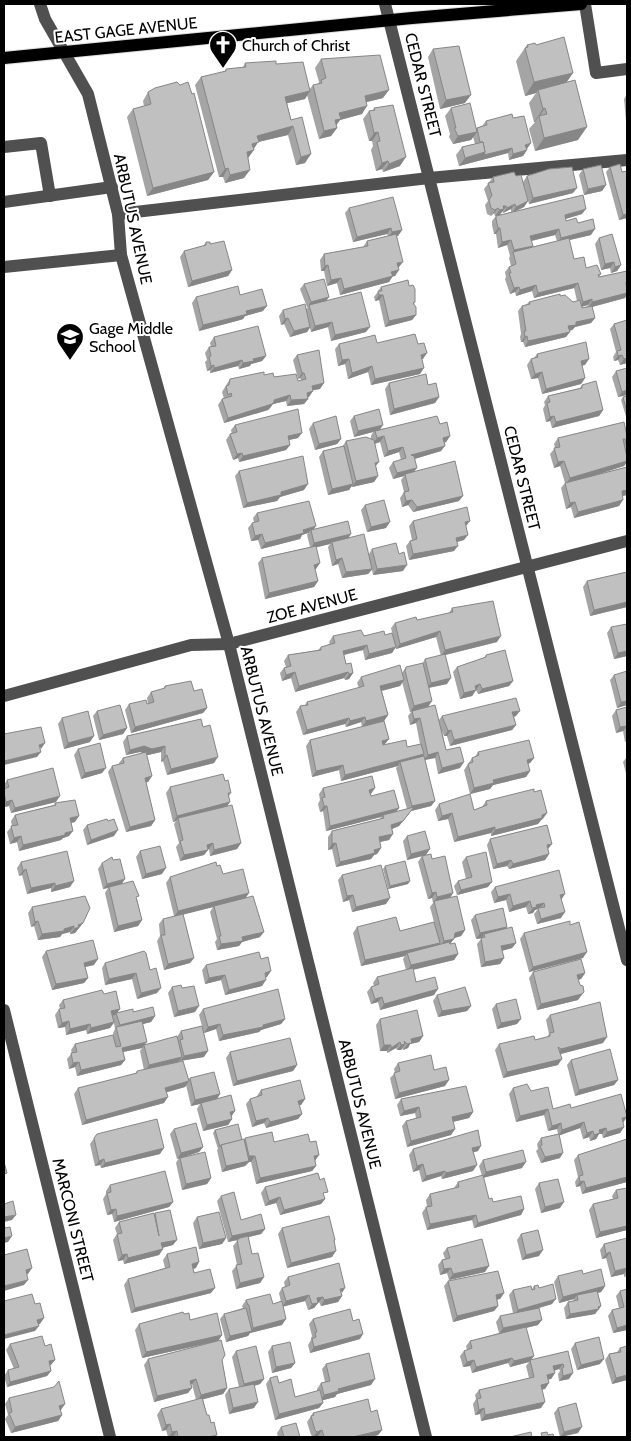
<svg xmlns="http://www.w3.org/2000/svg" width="631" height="1441" font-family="Cabin,sans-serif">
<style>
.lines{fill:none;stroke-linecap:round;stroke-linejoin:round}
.major-casing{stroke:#dbdbdb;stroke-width:14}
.minor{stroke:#505050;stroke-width:12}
.major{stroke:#000;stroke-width:12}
.wall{fill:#a5a5a5;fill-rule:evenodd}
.shaded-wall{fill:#868686}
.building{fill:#c0c0c0;stroke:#868686}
.labels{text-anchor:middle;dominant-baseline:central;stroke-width:4;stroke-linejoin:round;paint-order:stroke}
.street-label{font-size:16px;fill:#000;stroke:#fff}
.poi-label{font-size:16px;fill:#000;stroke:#fff;text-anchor:start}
</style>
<rect width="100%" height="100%" fill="#fff"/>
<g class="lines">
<defs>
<path id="major" d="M 4,58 L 412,18 L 581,4"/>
</defs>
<!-- major casing -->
<use href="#major" class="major-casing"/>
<!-- minor -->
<g class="minor">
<path d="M 40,4 L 45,19 L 88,94 L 118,214 L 121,255 L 229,644 L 426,1437"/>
<path d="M 385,4 L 627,960"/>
<path d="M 585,4 L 596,73 L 627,69"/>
<path d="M 4,147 L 41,143 L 50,196"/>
<path d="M 4,202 L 112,187"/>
<path d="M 118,214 L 429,178 L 627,160"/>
<path d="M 4,267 L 121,255"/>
<path d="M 4,696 L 191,645 L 229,644 L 627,541"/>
<path d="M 4,1010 L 110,1437"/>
</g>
<!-- major -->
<use href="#major" class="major"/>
</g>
<!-- wall -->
<g class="wall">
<path d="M 527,45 L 536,45 L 573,73 L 566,82 L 578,140 L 535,151 L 529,129 L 535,122 L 534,122 L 529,103 L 536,93 L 525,96 L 516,61 Z"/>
<path d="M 433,49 L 465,103 L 440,109 L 428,57 Z"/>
<path d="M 321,59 L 383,98 L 366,102 L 362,114 L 340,120 L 336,125 L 337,128 L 331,136 L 319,139 L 307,95 L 305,99 L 287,103 L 291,120 L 305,163 L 296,165 L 288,135 L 258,142 L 248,158 L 244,178 L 225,183 L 223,177 L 219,177 L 195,85 L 201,77 L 224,72 L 226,69 L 243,67 L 245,63 L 276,64 L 310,89 L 313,85 L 318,84 L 319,82 L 315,68 Z"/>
<path d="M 148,92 L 214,172 L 208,180 L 147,196 L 127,117 L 133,109 L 144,106 L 143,101 Z"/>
<path d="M 627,94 L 627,132 L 624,99 Z"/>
<path d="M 374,108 L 400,166 L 383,172 L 382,169 L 376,171 L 371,150 L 373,146 L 372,141 L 369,141 L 363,119 L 369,111 L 373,110 Z"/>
<path d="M 451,108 L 476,128 L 482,126 L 486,121 L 513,118 L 527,149 L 523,156 L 509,160 L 508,153 L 459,166 L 456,155 L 462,147 L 475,144 L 473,137 L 471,140 L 453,144 L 449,137 L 450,134 L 445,116 Z"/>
<path d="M 610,167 L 622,172 L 627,171 L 627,218 L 619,220 L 606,172 Z"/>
<path d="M 583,169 L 606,185 L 602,191 L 584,195 L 579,175 Z"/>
<path d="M 527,176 L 573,193 L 529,204 L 523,182 Z"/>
<path d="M 493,177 L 528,201 L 524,207 L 515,211 L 582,214 L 566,219 L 566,221 L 578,223 L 591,235 L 569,240 L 574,259 L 586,268 L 601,274 L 599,277 L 627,271 L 627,294 L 625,298 L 592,307 L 595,318 L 591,323 L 575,327 L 572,330 L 569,331 L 566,337 L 525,347 L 523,342 L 521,342 L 520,337 L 521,334 L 518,311 L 522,306 L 527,304 L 529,302 L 560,296 L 573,302 L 577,301 L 574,288 L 534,298 L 532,291 L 516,296 L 515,292 L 510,294 L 505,279 L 506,277 L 505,272 L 509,267 L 511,266 L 509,258 L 510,256 L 507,245 L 498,248 L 496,234 L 494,234 L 492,225 L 492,221 L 496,216 L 495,216 L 494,213 L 491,216 L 487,214 L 485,205 L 488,201 L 484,189 ZM 511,209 L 511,212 L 497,216 L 502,211 L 503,213 ZM 555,235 L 557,241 L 531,247 L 532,241 ZM 588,305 L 588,306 L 582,308 L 582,307 Z"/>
<path d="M 349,208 L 402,230 L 398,236 L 396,236 L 399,267 L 395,276 L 392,276 L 389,282 L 340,295 L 337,283 L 327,286 L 324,271 L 321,271 L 320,260 L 324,254 L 363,247 L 367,241 L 388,236 L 387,234 L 353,242 L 345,213 Z"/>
<path d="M 599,238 L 621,265 L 617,271 L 611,273 L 610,268 L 601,270 L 595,244 Z"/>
<path d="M 206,242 L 210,244 L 232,270 L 228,276 L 188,287 L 180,257 L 184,251 L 203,246 Z"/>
<path d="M 304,284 L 326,300 L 366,332 L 331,341 L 328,327 L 311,332 L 310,328 L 307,332 L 290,337 L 284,324 L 281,325 L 279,316 L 283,310 L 306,309 L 308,307 L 307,307 L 300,289 Z"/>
<path d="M 409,286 L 415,302 L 414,304 L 416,315 L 412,320 L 385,327 L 379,300 L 375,301 L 374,297 L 377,293 L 381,287 Z"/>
<path d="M 240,295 L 263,311 L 245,316 L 243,319 L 240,320 L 199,331 L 192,303 L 196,297 Z"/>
<path d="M 627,320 L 627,363 L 620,365 L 618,360 L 614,361 L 613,357 L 616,352 L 610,329 L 614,324 Z"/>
<path d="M 214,337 L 266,356 L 262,361 L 251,364 L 250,366 L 239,369 L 238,366 L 210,373 L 210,370 L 207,371 L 205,362 L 207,360 L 205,353 L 209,347 L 211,347 L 210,343 Z"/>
<path d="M 377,343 L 418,344 L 423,359 L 422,359 L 420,374 L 371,385 L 368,372 L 348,379 L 345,364 L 338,366 L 335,349 L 339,344 Z"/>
<path d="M 537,354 L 585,365 L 582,365 L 585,378 L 581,384 L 542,394 L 538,378 L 531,379 L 527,365 L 531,359 L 534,358 Z"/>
<path d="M 297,355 L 320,389 L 313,390 L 313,391 L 308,397 L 308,399 L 304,404 L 287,406 L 286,401 L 273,404 L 270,408 L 268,410 L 224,423 L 218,405 L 222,399 L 224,399 L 222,392 L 230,379 L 264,375 L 274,377 L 298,381 L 301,380 L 300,378 L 298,379 L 293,360 Z"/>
<path d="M 616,371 L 627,395 L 618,397 L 612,377 Z"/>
<path d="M 389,383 L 439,397 L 435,403 L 390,415 L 385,389 Z"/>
<path d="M 582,385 L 603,410 L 599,416 L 552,428 L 550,421 L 546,422 L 543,409 L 545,405 L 544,402 L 548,396 L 580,388 Z"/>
<path d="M 627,396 L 627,420 L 621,400 L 623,397 Z"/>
<path d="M 354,416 L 380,429 L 440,424 L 450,436 L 446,442 L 444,443 L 441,451 L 415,459 L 414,472 L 459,501 L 413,512 L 408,505 L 402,507 L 400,498 L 404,492 L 401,480 L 404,476 L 393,479 L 389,468 L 393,462 L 401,460 L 399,452 L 384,457 L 380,442 L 375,444 L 376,467 L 378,476 L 374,482 L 352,487 L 352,486 L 349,490 L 328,495 L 319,457 L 323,451 L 342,447 L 346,441 L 371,439 L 371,436 L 373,432 L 354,437 L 350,421 Z"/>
<path d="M 313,423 L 341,439 L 337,444 L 315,450 L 309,429 Z"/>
<path d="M 235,425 L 298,438 L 289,440 L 290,445 L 286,450 L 239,462 L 238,458 L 233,460 L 226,440 L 230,434 L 232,434 L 231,430 Z"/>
<path d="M 627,436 L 627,495 L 622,496 L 619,506 L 574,518 L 571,507 L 566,509 L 561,488 L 565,483 L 560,466 L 554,468 L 550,454 L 555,448 L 554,444 L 558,438 ZM 626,464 L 627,467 L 600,474 L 624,466 Z"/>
<path d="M 239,471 L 304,490 L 280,497 L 277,501 L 243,508 L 235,476 Z"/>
<path d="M 365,505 L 386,528 L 367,532 L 361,510 Z"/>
<path d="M 257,513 L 314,529 L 349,537 L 369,554 L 372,549 L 403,571 L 373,575 L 372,570 L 368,574 L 342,578 L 338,564 L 332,566 L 328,547 L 330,544 L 316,547 L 315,569 L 318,581 L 314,587 L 265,599 L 258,563 L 262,558 L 310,547 L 307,535 L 308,533 L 302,535 L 300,539 L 261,549 L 258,540 L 251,541 L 248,528 L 252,523 L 254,522 L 253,518 Z"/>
<path d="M 413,521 L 466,526 L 464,540 L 457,542 L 454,551 L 409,560 L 406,546 L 410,541 L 412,540 L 409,526 Z"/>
<path d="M 627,572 L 627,607 L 590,616 L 583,587 L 587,581 Z"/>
<path d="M 452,608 L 497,642 L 445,655 L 447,684 L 429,688 L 429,706 L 439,720 L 442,716 L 516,716 L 514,717 L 516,725 L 512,730 L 450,746 L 447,736 L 444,736 L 442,731 L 446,750 L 460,768 L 438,774 L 435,758 L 425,760 L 435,801 L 431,806 L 411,811 L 399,826 L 392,829 L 389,840 L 380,842 L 381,848 L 377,854 L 374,855 L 371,859 L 336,867 L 332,849 L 328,850 L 328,837 L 332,831 L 380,819 L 381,817 L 326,831 L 323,811 L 320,812 L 318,804 L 320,800 L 319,794 L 323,788 L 371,794 L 370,794 L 371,796 L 399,808 L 396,812 L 407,809 L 396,768 L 398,766 L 341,781 L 339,770 L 312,777 L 306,746 L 310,740 L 362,727 L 361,722 L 346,727 L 345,724 L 303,735 L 296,712 L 300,706 L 305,705 L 307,702 L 359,688 L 357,683 L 361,677 L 402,673 L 406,667 L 422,664 L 425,659 L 441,656 L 436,637 L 396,649 L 395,647 L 392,653 L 365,660 L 363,650 L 344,655 L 346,664 L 353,673 L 349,679 L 345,680 L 344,678 L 295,692 L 291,678 L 282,681 L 280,673 L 284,668 L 286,667 L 284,661 L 288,655 L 318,650 L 321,647 L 330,644 L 329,642 L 333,636 L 385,635 L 394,641 L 391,628 L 395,623 L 417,620 L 449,613 ZM 402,682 L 410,712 L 412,711 L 408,716 L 410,725 L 416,723 L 420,744 L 407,747 L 383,745 L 389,739 L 384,721 L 388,715 L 382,691 L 400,686 Z"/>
<path d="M 611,627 L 627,656 L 614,659 L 607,633 Z"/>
<path d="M 486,655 L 513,681 L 509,686 L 478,694 L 476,690 L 472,696 L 460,699 L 453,672 L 457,667 L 484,658 Z"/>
<path d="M 614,675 L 627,705 L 617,708 L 610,680 Z"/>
<path d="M 165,686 L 194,691 L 207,708 L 203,713 L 131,733 L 125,710 L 129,704 L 148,704 L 147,698 L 151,692 L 163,689 Z"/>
<path d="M 627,707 L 627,741 L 625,742 L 623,731 L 616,733 L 612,716 L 616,710 Z"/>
<path d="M 97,711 L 127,728 L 123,734 L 99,740 L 93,716 Z"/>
<path d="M 62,718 L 90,742 L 64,749 L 58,724 Z"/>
<path d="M 201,719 L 214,763 L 167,775 L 163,761 L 161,762 L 161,752 L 148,755 L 146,754 L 152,776 L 148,782 L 146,782 L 155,820 L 151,826 L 126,832 L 108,772 L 112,766 L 119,764 L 119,763 L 123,758 L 143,753 L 140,752 L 126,755 L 123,742 L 127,736 Z"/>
<path d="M 78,749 L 102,773 L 81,779 L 74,755 Z"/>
<path d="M 478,752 L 534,758 L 530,763 L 528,764 L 530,771 L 526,777 L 493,785 L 490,789 L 470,794 L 464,770 L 472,758 L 475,757 Z"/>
<path d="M 627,757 L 627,777 L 623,762 Z"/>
<path d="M 7,780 L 56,802 L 11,813 L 9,806 L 4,807 L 4,785 Z"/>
<path d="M 225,781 L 231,793 L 229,796 L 227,806 L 241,843 L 237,849 L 210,856 L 209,849 L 208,849 L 204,855 L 180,861 L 176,847 L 179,843 L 174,824 L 176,821 L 173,822 L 166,793 L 170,787 Z"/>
<path d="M 534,792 L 547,813 L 543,819 L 541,820 L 538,824 L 491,836 L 491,833 L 454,842 L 448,819 L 438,821 L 435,810 L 439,804 L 474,810 L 482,807 L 486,801 Z"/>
<path d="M 55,803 L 75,822 L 71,823 L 69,836 L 63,838 L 61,840 L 19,851 L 17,842 L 10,844 L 7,832 L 12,826 L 11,821 L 15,815 L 54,805 Z"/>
<path d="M 108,821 L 114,836 L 87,845 L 83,830 L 87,825 Z"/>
<path d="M 407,836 L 426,855 L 407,860 L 403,841 Z"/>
<path d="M 490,839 L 548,849 L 549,854 L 545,860 L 509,869 L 507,866 L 493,869 L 487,845 Z"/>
<path d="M 140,851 L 162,874 L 142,879 L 136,857 Z"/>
<path d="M 422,856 L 432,859 L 453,893 L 450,898 L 465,930 L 461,936 L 454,938 L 450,944 L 458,954 L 454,960 L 413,970 L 416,982 L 434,995 L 380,1010 L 378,1002 L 371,1004 L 367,992 L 371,987 L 374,986 L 373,983 L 377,977 L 406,970 L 403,959 L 405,956 L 361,966 L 353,933 L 357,927 L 400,931 L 434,922 L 430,907 L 433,903 L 432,898 L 428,899 L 418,862 Z"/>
<path d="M 466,857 L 488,887 L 457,895 L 454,886 L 458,881 L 466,879 L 462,862 Z"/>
<path d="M 21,862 L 70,887 L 51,892 L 51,888 L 27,894 L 22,875 L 19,876 L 17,868 Z"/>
<path d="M 102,863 L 121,884 L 137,899 L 142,920 L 138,926 L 114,932 L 105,893 L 108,888 L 103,889 L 98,869 Z"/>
<path d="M 217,866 L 223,874 L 245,898 L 260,937 L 242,942 L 239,946 L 217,950 L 215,942 L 217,939 L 210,912 L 213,907 L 183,914 L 194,958 L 190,963 L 164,970 L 157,941 L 160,936 L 159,924 L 163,919 L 174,916 L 166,883 L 170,877 Z"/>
<path d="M 385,866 L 408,884 L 388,889 L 383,869 Z"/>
<path d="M 342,875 L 386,904 L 352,912 L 349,900 L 343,902 L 338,880 Z"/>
<path d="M 495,887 L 561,900 L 561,918 L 537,924 L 534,914 L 538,909 L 535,910 L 533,913 L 528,914 L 526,907 L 509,912 L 506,900 L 494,903 L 491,892 Z"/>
<path d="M 32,907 L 83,923 L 75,933 L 70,934 L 70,932 L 62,934 L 60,937 L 38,940 L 34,926 L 31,927 L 28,913 Z"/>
<path d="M 475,915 L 507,928 L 516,943 L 512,948 L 502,951 L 504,958 L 500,964 L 481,967 L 477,944 L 482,938 L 476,939 L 471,920 Z"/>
<path d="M 570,925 L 583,958 L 529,972 L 520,939 L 524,933 Z"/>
<path d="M 46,951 L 94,965 L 85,967 L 88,978 L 84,983 L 52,990 L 42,957 Z"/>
<path d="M 261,959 L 267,977 L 266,977 L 262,986 L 225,995 L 221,980 L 205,984 L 202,970 L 206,965 Z"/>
<path d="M 105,963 L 150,970 L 157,993 L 137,999 L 132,979 L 105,985 L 102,968 Z"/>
<path d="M 533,972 L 585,973 L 581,979 L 578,980 L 578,1000 L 537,1010 L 529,978 Z"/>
<path d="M 172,987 L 182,988 L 195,1012 L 174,1017 L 168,993 Z"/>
<path d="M 104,994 L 120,1009 L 117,1013 L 133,1012 L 155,1016 L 151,1022 L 142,1024 L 144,1045 L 177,1037 L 181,1031 L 202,1026 L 199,1015 L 203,1009 L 285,1019 L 281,1024 L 261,1030 L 259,1032 L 219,1041 L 216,1029 L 204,1033 L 204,1057 L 180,1061 L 180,1060 L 179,1062 L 188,1080 L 190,1078 L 220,1094 L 217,1099 L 231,1116 L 232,1119 L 228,1125 L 203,1131 L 197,1109 L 200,1104 L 191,1106 L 186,1085 L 185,1087 L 166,1092 L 164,1103 L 82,1125 L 74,1094 L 78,1088 L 135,1074 L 137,1071 L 144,1070 L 140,1051 L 142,1048 L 123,1052 L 125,1060 L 121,1065 L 77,1076 L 75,1067 L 69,1069 L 67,1059 L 72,1053 L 71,1050 L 75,1044 L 113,1035 L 113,1033 L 115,1029 L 114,1023 L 110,1028 L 87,1034 L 86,1030 L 66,1035 L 65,1027 L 58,1028 L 55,1015 L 59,1009 L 60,1009 L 59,1005 L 63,1000 Z"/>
<path d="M 437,995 L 471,1006 L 467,1011 L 438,1017 L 433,1001 Z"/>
<path d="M 496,1004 L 517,1024 L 497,1029 L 492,1009 Z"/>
<path d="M 550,1015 L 603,1043 L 560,1054 L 558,1065 L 503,1078 L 495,1050 L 499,1044 L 535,1040 L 547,1037 L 549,1034 L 546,1020 Z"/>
<path d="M 380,1019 L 423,1036 L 419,1042 L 410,1044 L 408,1048 L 403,1050 L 402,1048 L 401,1050 L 397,1050 L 396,1048 L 387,1053 L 387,1051 L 380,1051 L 376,1025 Z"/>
<path d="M 230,1052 L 297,1065 L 293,1071 L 233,1086 L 226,1058 Z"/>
<path d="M 571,1060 L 618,1080 L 614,1085 L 575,1096 L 567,1065 Z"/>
<path d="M 398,1063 L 445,1086 L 395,1099 L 390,1078 L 395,1073 L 394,1069 Z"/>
<path d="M 513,1088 L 531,1091 L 553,1109 L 571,1108 L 623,1123 L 624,1127 L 620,1133 L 603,1138 L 602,1134 L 599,1134 L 596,1139 L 590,1141 L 589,1137 L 583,1139 L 580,1128 L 559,1135 L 560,1158 L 541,1163 L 536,1151 L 538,1149 L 537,1144 L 541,1138 L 558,1134 L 557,1129 L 548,1131 L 544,1115 L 516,1122 L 509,1094 Z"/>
<path d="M 261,1090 L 305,1099 L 301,1105 L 299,1105 L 302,1114 L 298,1119 L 266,1128 L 264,1123 L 252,1127 L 246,1104 L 250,1099 L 257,1097 L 257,1096 Z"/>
<path d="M 401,1099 L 473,1112 L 469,1118 L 453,1122 L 455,1129 L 451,1135 L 407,1147 L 402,1126 L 406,1121 L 416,1118 L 415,1113 L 400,1116 L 397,1105 Z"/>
<path d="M 174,1129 L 203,1147 L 199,1152 L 187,1156 L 211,1178 L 207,1184 L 182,1190 L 176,1163 L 179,1158 L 177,1159 L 170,1134 Z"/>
<path d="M 215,1130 L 242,1140 L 244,1140 L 245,1138 L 274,1142 L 315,1161 L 316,1166 L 312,1171 L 256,1184 L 251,1162 L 249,1162 L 245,1166 L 222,1172 L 217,1150 L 218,1149 L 213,1133 Z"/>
<path d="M 97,1134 L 160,1154 L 101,1168 L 100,1165 L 95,1166 L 90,1144 Z"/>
<path d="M 627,1139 L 627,1182 L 582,1194 L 580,1186 L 576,1187 L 575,1182 L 578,1177 L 574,1160 L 578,1155 Z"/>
<path d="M 413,1149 L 478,1151 L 473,1152 L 473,1171 L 442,1179 L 441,1176 L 422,1182 L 419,1170 L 413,1172 L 409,1155 Z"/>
<path d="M 483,1160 L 522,1168 L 483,1178 L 489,1199 L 493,1202 L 524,1209 L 521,1215 L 474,1228 L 472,1220 L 427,1230 L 422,1213 L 426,1207 L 427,1207 L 426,1200 L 430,1194 L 454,1188 L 458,1182 L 482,1176 L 479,1166 Z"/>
<path d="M 539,1183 L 560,1208 L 541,1213 L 535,1189 Z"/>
<path d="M 110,1185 L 173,1202 L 169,1207 L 114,1222 L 112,1214 L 107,1215 L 103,1199 L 106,1194 L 106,1191 Z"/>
<path d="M 265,1187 L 324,1197 L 325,1199 L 321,1204 L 280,1215 L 276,1203 L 265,1206 L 261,1193 Z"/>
<path d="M 627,1188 L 627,1230 L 596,1238 L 589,1210 L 593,1204 L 613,1199 L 612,1196 L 616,1190 Z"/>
<path d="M 221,1196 L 241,1220 L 265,1229 L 261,1234 L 248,1237 L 252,1254 L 264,1277 L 260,1283 L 236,1289 L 232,1271 L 237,1265 L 233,1246 L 238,1240 L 228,1242 L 217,1201 Z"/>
<path d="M 155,1213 L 173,1245 L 162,1248 L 163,1249 L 159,1255 L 124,1264 L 123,1260 L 118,1261 L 113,1240 L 117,1234 L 115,1228 L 119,1222 L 154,1215 Z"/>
<path d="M 197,1217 L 226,1238 L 222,1244 L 199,1249 L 193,1223 Z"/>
<path d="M 282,1228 L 335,1240 L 334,1242 L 332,1257 L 287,1268 L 278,1234 Z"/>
<path d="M 521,1234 L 539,1256 L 522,1260 L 517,1240 Z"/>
<path d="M 627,1236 L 627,1276 L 624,1277 L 624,1274 L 611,1277 L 606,1258 L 602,1259 L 600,1250 L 604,1244 L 626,1239 Z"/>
<path d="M 447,1248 L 485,1272 L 449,1280 L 447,1273 L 440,1275 L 438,1265 L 442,1260 L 445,1259 L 443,1253 Z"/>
<path d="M 167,1254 L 196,1268 L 193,1269 L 194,1273 L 211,1293 L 131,1313 L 124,1285 L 128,1279 L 165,1268 L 163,1260 Z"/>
<path d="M 583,1274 L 605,1286 L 601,1292 L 598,1293 L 601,1306 L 595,1314 L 566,1319 L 564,1308 L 568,1302 L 573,1301 L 574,1299 L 559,1303 L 554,1282 L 558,1276 Z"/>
<path d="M 288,1277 L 341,1293 L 342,1296 L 338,1302 L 321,1306 L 319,1302 L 318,1303 L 314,1308 L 308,1310 L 305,1301 L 283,1306 L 282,1325 L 250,1333 L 248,1336 L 226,1342 L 220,1319 L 224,1314 L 243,1308 L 242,1306 L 246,1300 L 273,1304 L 281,1302 L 279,1293 L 282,1288 L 285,1287 L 284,1282 Z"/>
<path d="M 448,1281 L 504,1293 L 500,1299 L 497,1299 L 498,1306 L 494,1311 L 453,1322 L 444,1286 Z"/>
<path d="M 534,1286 L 539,1288 L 552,1304 L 539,1308 L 538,1325 L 526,1328 L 534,1356 L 531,1360 L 568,1351 L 569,1379 L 559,1381 L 558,1374 L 560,1371 L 559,1369 L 554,1371 L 555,1373 L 551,1379 L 548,1379 L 545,1389 L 542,1389 L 541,1408 L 481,1421 L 480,1414 L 475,1415 L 473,1404 L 476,1399 L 475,1395 L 479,1390 L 529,1378 L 526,1366 L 529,1362 L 510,1367 L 508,1363 L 472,1373 L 470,1366 L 463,1367 L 460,1356 L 464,1351 L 467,1350 L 466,1346 L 470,1341 L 499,1333 L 496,1322 L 500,1316 L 513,1313 L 509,1295 L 513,1290 L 532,1289 Z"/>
<path d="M 627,1289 L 627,1330 L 613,1333 L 608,1316 L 612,1310 L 619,1308 L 616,1296 L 620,1291 Z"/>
<path d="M 184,1314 L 190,1320 L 222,1335 L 218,1341 L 142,1358 L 135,1330 L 139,1324 Z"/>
<path d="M 313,1319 L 353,1321 L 360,1339 L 310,1353 L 308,1345 L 311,1340 L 311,1338 L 312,1336 L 309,1324 Z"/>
<path d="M 575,1343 L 600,1364 L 577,1370 L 571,1349 Z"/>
<path d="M 10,1344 L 45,1346 L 55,1360 L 50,1365 L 51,1371 L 47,1376 L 7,1387 L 4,1376 L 8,1370 L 14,1369 L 6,1350 Z"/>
<path d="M 272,1346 L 295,1363 L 291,1368 L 272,1373 L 268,1352 Z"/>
<path d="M 627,1346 L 627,1380 L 612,1384 L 605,1360 L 609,1354 L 617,1352 L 620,1348 Z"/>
<path d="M 236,1351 L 264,1379 L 260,1384 L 254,1386 L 254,1408 L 229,1414 L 225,1395 L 229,1389 L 239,1387 L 232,1357 Z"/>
<path d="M 148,1359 L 222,1360 L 227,1388 L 223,1394 L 203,1399 L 207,1415 L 215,1437 L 168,1437 L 166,1430 L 162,1431 L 157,1415 L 161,1409 L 196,1400 L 192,1384 L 191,1385 L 188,1393 L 154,1402 L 144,1365 Z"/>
<path d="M 326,1364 L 371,1385 L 337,1394 L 335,1397 L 323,1400 L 323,1403 L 319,1408 L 275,1420 L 266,1384 L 270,1378 L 279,1383 L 295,1397 L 317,1391 L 317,1389 L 321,1383 L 325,1382 L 322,1369 Z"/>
<path d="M 9,1398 L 61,1410 L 60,1410 L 62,1415 L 58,1421 L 11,1433 L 5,1419 L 8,1415 L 5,1404 Z"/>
<path d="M 558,1408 L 578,1433 L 560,1437 L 554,1413 Z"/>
<path d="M 371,1412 L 382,1430 L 378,1435 L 371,1437 L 319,1437 L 318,1436 L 313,1437 L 311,1435 L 307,1422 L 313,1413 Z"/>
<path d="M 281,1427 L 300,1437 L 278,1437 L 277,1433 Z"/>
</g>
<!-- shaded-wall -->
<g class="shaded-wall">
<path d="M 573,73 L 564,86 L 538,90 L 536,93 L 525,96 L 534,82 Z"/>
<path d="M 389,90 L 383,98 L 359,104 L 365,96 Z"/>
<path d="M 310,91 L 305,99 L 280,105 L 285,97 Z"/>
<path d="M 471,95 L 465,103 L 440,109 L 446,100 Z"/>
<path d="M 367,106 L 362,114 L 340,120 L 335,127 L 334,122 L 339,113 Z"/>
<path d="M 545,108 L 539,117 L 539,116 L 535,122 L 534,122 L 543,109 Z"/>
<path d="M 293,126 L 288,135 L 258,142 L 253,150 L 246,152 L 257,136 Z"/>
<path d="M 587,127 L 578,140 L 535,151 L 544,138 Z"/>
<path d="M 337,128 L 331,136 L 319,139 L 324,131 Z"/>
<path d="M 378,132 L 372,141 L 369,141 L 374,133 Z"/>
<path d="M 477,132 L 471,140 L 453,144 L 458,136 Z"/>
<path d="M 531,143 L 527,149 L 525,145 Z"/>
<path d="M 512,148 L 508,153 L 459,166 L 465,158 L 485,152 Z"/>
<path d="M 254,150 L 248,158 L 247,152 Z"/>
<path d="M 527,150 L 523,156 L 509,160 L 513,154 Z"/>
<path d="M 311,154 L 305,163 L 296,165 L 301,157 Z"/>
<path d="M 406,157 L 400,166 L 383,172 L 389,164 Z"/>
<path d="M 388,161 L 382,169 L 376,171 L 382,163 Z"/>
<path d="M 228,168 L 223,177 L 219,177 L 225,169 Z"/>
<path d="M 250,170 L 244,178 L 225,183 L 230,175 Z"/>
<path d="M 214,172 L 208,180 L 147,196 L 153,188 Z"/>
<path d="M 606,185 L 602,191 L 584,195 L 588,189 Z"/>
<path d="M 577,188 L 573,193 L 529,204 L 533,198 Z"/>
<path d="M 528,201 L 524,207 L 512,213 L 516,207 Z"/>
<path d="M 515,204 L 511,209 L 503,213 L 507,208 Z"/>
<path d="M 503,206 L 506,206 L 500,215 L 495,216 Z"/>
<path d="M 498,208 L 494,213 L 491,216 L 495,210 Z"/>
<path d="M 586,209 L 582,214 L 561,220 L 565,215 Z"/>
<path d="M 627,214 L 627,218 L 619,220 L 623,215 Z"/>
<path d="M 391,228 L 387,234 L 353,242 L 357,237 Z"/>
<path d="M 498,228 L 500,228 L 496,234 L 494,234 Z"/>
<path d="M 559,229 L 555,235 L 526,242 L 530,236 Z"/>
<path d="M 595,229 L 591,235 L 557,243 L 561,238 Z"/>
<path d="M 402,230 L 398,236 L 388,238 L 392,232 Z"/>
<path d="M 511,240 L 507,245 L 498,248 L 502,242 Z"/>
<path d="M 533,246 L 529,251 L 513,252 L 510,256 L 514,250 Z"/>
<path d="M 403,262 L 399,267 L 393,269 L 397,263 Z"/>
<path d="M 614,262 L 610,268 L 601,270 L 605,264 Z"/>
<path d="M 328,265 L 324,271 L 321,271 L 325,266 Z"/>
<path d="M 621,265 L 617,271 L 611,273 L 615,267 Z"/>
<path d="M 232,270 L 228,276 L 188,287 L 192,281 Z"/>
<path d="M 399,270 L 395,276 L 387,278 L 391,272 Z"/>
<path d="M 393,276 L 389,282 L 340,295 L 344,289 Z"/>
<path d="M 341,278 L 337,283 L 327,286 L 331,280 Z"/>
<path d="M 578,283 L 574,288 L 534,298 L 538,293 Z"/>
<path d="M 536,285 L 532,291 L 516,296 L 520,290 Z"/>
<path d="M 519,287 L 515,292 L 510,294 L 514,288 Z"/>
<path d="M 627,293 L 627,294 L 625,298 L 588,308 L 592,302 Z"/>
<path d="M 379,295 L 383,295 L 379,300 L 375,301 Z"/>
<path d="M 329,297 L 325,303 L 309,305 L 307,307 L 311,302 Z"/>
<path d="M 592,299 L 588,305 L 579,307 L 583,302 Z"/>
<path d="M 267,306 L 263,311 L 245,316 L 243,319 L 240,320 L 199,331 L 203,325 L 246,311 Z"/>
<path d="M 416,315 L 412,320 L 385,327 L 389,321 Z"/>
<path d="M 288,318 L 284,324 L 281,325 L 285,319 Z"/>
<path d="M 595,318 L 591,323 L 575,327 L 572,330 L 564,332 L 568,326 L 576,322 Z"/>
<path d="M 332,322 L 328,327 L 311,332 L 315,326 Z"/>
<path d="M 310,327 L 307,332 L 290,337 L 294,331 Z"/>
<path d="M 370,327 L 366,332 L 331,341 L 335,335 Z"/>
<path d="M 570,332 L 566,337 L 525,347 L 528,341 Z"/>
<path d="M 527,336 L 523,342 L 521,342 L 525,337 Z"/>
<path d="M 427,353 L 423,359 L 417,360 L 421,355 Z"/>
<path d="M 622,355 L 618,360 L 614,361 L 618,356 Z"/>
<path d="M 266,356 L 262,361 L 251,364 L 250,366 L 239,369 L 243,363 L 253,359 Z"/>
<path d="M 627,358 L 627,363 L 620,365 L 624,359 Z"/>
<path d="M 349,359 L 345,364 L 338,366 L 342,360 Z"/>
<path d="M 589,359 L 585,365 L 577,367 L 581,361 Z"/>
<path d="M 242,360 L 238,366 L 210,373 L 214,368 Z"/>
<path d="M 214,365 L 210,370 L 207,371 L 211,366 Z"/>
<path d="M 372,366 L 368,372 L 348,379 L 352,373 Z"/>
<path d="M 424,368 L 420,374 L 371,385 L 375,379 Z"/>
<path d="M 542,372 L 538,378 L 531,379 L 535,374 Z"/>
<path d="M 302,373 L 304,373 L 300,378 L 298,379 Z"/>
<path d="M 585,378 L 581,384 L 542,394 L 546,389 Z"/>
<path d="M 324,383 L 320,389 L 308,391 L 312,386 Z"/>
<path d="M 627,390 L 627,395 L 618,397 L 622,392 Z"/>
<path d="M 313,391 L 309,397 L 303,398 L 307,393 Z"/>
<path d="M 290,395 L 286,401 L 273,404 L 270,408 L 268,410 L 224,423 L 228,418 L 274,400 Z"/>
<path d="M 439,397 L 435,403 L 390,415 L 394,409 Z"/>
<path d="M 308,399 L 304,404 L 287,406 L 291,400 Z"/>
<path d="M 603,410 L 599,416 L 552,428 L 556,422 Z"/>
<path d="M 554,416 L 550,421 L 546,422 L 550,417 Z"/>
<path d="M 383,425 L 379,431 L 375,431 L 373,432 L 354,437 L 358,431 Z"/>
<path d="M 302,433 L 298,438 L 284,441 L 288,436 Z"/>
<path d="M 384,436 L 380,442 L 373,444 L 377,438 Z"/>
<path d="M 450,436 L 446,442 L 439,444 L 443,438 Z"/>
<path d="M 341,439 L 337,444 L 315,450 L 319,444 Z"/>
<path d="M 290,445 L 286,450 L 239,462 L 243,456 Z"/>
<path d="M 445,446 L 441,451 L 407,461 L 411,455 Z"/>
<path d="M 403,447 L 399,452 L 384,457 L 388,451 Z"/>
<path d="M 242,453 L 238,458 L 233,460 L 237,454 Z"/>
<path d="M 564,461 L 560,466 L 554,468 L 558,462 Z"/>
<path d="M 627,461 L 624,466 L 566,484 L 570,478 Z"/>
<path d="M 379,462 L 375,467 L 375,463 Z"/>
<path d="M 417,468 L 413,473 L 405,474 L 404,476 L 393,479 L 397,473 Z"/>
<path d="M 378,476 L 374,482 L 352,487 L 356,481 Z"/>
<path d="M 308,484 L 304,490 L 280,497 L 277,501 L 243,508 L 247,503 Z"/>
<path d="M 353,484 L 349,490 L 328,495 L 332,489 Z"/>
<path d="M 627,490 L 627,495 L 618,497 L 622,491 Z"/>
<path d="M 463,496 L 459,501 L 413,512 L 417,507 Z"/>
<path d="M 412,500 L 408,505 L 402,507 L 406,501 Z"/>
<path d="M 623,500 L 619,506 L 574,518 L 578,512 Z"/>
<path d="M 575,502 L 571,507 L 566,509 L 570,503 Z"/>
<path d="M 470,521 L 466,526 L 465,522 Z"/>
<path d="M 390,522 L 386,528 L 367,532 L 371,527 Z"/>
<path d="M 316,526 L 312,532 L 311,530 L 308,533 L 302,535 L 300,539 L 261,549 L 265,543 Z"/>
<path d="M 262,534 L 258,540 L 251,541 L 255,536 Z"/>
<path d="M 351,534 L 347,540 L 332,542 L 330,544 L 310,549 L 314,543 Z"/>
<path d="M 468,535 L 464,540 L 452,543 L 456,538 Z"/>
<path d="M 458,546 L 454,551 L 409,560 L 413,554 Z"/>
<path d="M 342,558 L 338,564 L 332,566 L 336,560 Z"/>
<path d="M 320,563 L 316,569 L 310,571 L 314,565 Z"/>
<path d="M 407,565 L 403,571 L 373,575 L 377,569 Z"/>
<path d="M 372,569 L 368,574 L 342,578 L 346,572 Z"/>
<path d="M 318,581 L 314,587 L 265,599 L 269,593 Z"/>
<path d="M 627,602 L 627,607 L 590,616 L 594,610 Z"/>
<path d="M 440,631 L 436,637 L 396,649 L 400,644 Z"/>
<path d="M 501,636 L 497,642 L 441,656 L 445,650 Z"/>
<path d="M 367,645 L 363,650 L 339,656 L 343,651 Z"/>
<path d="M 396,647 L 392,653 L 365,660 L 369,654 Z"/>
<path d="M 627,651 L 627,656 L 614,659 L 618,653 Z"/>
<path d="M 295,672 L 291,678 L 282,681 L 286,675 Z"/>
<path d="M 348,672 L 344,678 L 295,692 L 299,686 Z"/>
<path d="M 353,673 L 349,679 L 345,680 L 349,674 Z"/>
<path d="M 451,678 L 447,684 L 427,688 L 431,683 Z"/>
<path d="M 404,680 L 400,686 L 376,692 L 380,686 Z"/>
<path d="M 513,681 L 509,686 L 478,694 L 482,689 Z"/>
<path d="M 480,684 L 472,696 L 460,699 L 464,693 L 475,686 Z"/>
<path d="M 432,701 L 428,707 L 410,712 L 414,706 Z"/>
<path d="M 627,701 L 627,705 L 617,708 L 621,702 Z"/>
<path d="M 207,708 L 203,713 L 131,733 L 135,727 Z"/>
<path d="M 520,711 L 516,716 L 508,718 L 512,712 Z"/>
<path d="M 388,715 L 384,721 L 362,727 L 366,721 Z"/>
<path d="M 365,717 L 361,722 L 346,727 L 350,721 Z"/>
<path d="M 349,718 L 345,724 L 303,735 L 307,730 Z"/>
<path d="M 420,718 L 416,723 L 410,725 L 414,719 Z"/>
<path d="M 516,725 L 512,730 L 450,746 L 454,740 Z"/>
<path d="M 627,726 L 623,731 L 616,733 L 620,727 Z"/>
<path d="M 127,728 L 123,734 L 99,740 L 103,735 Z"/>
<path d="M 451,730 L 447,736 L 444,736 L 448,731 Z"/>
<path d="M 94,736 L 90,742 L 64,749 L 68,743 Z"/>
<path d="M 389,739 L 385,744 L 378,746 L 382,741 Z"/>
<path d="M 45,743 L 41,749 L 39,745 Z"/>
<path d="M 144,746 L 165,746 L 161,752 L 148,755 L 140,752 L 126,755 L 130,750 Z"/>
<path d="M 41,752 L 37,757 L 4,765 L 4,761 Z"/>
<path d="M 438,752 L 435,758 L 424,760 L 428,755 Z"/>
<path d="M 424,754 L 420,760 L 400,762 L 398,766 L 341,781 L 345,775 Z"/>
<path d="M 167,755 L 163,761 L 161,762 L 165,756 Z"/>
<path d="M 218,757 L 214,763 L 167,775 L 171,769 Z"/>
<path d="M 534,758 L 530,763 L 523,765 L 527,760 Z"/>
<path d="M 464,762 L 460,768 L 438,774 L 442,768 Z"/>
<path d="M 343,765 L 339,770 L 312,777 L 316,771 Z"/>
<path d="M 106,768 L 102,773 L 81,779 L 85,773 Z"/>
<path d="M 530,771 L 526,777 L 493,785 L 490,789 L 470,794 L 474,788 L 493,780 Z"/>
<path d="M 152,776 L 148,782 L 141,783 L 145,778 Z"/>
<path d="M 375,788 L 371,794 L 365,796 L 369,790 Z"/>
<path d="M 60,796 L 56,802 L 11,813 L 15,808 Z"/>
<path d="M 12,800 L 9,806 L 4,807 L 4,805 L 6,802 Z"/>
<path d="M 435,801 L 431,806 L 411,811 L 399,826 L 387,831 L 391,825 L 408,812 L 412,806 Z"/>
<path d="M 230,802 L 226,808 L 178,818 L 176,821 L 173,822 L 177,816 Z"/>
<path d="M 324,806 L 327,806 L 323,811 L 320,812 Z"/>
<path d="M 399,808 L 395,813 L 383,815 L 381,817 L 326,831 L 330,826 Z"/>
<path d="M 452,813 L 448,819 L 438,821 L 442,816 Z"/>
<path d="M 547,813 L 538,824 L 491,836 L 495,830 Z"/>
<path d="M 79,816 L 75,822 L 66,824 L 70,818 Z"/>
<path d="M 155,820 L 151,826 L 126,832 L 130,827 Z"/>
<path d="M 495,827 L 491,833 L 454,842 L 458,837 Z"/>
<path d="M 118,830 L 114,836 L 87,845 L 91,840 Z"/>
<path d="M 73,831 L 69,836 L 63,838 L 61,840 L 19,851 L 23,845 Z"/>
<path d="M 393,834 L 389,840 L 375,843 L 379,837 Z"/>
<path d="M 21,836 L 17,842 L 10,844 L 14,838 Z"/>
<path d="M 213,843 L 209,849 L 203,851 L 208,850 L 204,855 L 180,861 L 184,855 L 207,845 Z"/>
<path d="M 241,843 L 237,849 L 210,856 L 214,850 Z"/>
<path d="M 336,843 L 332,849 L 328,850 L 332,844 Z"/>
<path d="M 552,844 L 548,849 L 547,845 Z"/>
<path d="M 381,848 L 377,854 L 374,855 L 371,859 L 336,867 L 340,862 Z"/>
<path d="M 430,849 L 426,855 L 407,860 L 411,854 Z"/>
<path d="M 549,854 L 545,860 L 509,869 L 513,864 Z"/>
<path d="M 511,860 L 507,866 L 493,869 L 497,864 Z"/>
<path d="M 166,868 L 162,874 L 142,879 L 146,874 Z"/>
<path d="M 26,869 L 22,875 L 19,876 L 23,871 Z"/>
<path d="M 125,879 L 121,885 L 103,889 L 107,884 Z"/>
<path d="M 74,881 L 70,887 L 51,892 L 55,886 Z"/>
<path d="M 410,881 L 408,884 L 388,889 L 390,886 Z"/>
<path d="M 492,882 L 488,887 L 457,895 L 461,890 Z"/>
<path d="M 55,883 L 51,888 L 27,894 L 31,888 Z"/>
<path d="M 436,892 L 432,898 L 428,899 L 432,893 Z"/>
<path d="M 249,893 L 245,899 L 174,917 L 178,911 Z"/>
<path d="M 453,893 L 449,899 L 434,902 L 437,897 Z"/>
<path d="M 510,894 L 506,900 L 494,903 L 498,897 Z"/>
<path d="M 565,894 L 561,900 L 560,895 Z"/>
<path d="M 353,895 L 349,900 L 343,902 L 347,896 Z"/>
<path d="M 390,898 L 386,904 L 352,912 L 356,907 Z"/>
<path d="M 530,901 L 526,907 L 509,912 L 513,906 Z"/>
<path d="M 544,903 L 540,908 L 535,910 L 533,913 L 528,914 L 536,905 Z"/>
<path d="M 565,912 L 561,918 L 537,924 L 541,919 Z"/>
<path d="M 142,920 L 138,926 L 114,932 L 118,926 Z"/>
<path d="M 38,921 L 34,926 L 31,927 L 35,922 Z"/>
<path d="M 83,923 L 75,933 L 70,934 L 78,925 Z"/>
<path d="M 74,926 L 70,932 L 62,934 L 60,937 L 38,940 L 42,934 Z"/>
<path d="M 507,927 L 504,932 L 484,934 L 482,938 L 476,939 L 480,933 Z"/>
<path d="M 465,930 L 461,936 L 451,939 L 455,933 Z"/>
<path d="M 264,932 L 260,937 L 242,942 L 239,946 L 217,950 L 221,944 L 242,937 Z"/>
<path d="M 454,939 L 450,944 L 440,947 L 444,941 Z"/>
<path d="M 440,943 L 436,949 L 407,953 L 405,956 L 361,966 L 365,960 Z"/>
<path d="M 516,943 L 512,948 L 497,952 L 501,946 Z"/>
<path d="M 587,952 L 583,958 L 529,972 L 533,967 Z"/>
<path d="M 458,954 L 454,960 L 407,971 L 411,965 Z"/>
<path d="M 194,958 L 190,963 L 164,970 L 168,964 Z"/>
<path d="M 504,958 L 500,964 L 481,967 L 485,962 Z"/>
<path d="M 98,959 L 94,965 L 80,968 L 84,963 Z"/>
<path d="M 271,971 L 267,977 L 261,978 L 265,973 Z"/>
<path d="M 136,973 L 132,979 L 105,985 L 109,979 Z"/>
<path d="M 585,973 L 581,979 L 573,981 L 577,975 Z"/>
<path d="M 225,975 L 221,980 L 205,984 L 209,978 Z"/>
<path d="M 88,978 L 84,983 L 52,990 L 56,984 Z"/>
<path d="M 266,980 L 262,986 L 225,995 L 229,990 Z"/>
<path d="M 161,988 L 157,993 L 137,999 L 141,993 Z"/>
<path d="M 438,989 L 434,995 L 380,1010 L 384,1004 Z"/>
<path d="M 584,992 L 578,1000 L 537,1010 L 541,1004 Z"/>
<path d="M 382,997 L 378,1002 L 371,1004 L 375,999 Z"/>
<path d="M 199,1006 L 195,1012 L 174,1017 L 178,1011 Z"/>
<path d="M 471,1006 L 467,1011 L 438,1017 L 442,1011 Z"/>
<path d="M 120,1009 L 115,1015 L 107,1017 L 111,1011 Z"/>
<path d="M 155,1016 L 151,1022 L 117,1031 L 117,1029 L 120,1025 Z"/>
<path d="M 285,1019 L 281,1024 L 261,1030 L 259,1032 L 219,1041 L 223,1035 Z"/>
<path d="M 521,1019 L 517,1024 L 497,1029 L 501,1023 Z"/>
<path d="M 69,1021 L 65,1027 L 58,1028 L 62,1023 Z"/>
<path d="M 114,1022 L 110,1028 L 87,1034 L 91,1028 Z"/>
<path d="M 90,1024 L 86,1030 L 66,1035 L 70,1029 Z"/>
<path d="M 220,1024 L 216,1029 L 204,1033 L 208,1027 Z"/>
<path d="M 423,1036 L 419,1042 L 410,1044 L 408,1048 L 403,1050 L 411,1039 Z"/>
<path d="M 607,1037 L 603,1043 L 557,1055 L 561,1049 Z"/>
<path d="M 147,1042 L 142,1048 L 118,1053 L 122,1048 Z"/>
<path d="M 400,1042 L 396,1048 L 387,1053 L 391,1048 Z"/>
<path d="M 405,1044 L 401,1050 L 397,1050 L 401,1045 Z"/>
<path d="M 384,1045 L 391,1045 L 387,1051 L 380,1051 Z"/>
<path d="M 208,1051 L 204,1057 L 180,1061 L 184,1056 Z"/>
<path d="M 182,1057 L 178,1063 L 145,1071 L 149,1065 Z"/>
<path d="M 562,1059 L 558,1065 L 503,1078 L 507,1072 Z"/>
<path d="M 125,1060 L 121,1065 L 77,1076 L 81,1070 Z"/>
<path d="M 79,1062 L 75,1067 L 69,1069 L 73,1063 Z"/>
<path d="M 297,1065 L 293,1071 L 233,1086 L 237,1081 Z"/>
<path d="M 449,1080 L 445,1086 L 395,1099 L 399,1093 Z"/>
<path d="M 618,1080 L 614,1085 L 575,1096 L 579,1090 Z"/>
<path d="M 189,1081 L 185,1087 L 161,1094 L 165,1088 Z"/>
<path d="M 220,1094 L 216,1100 L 191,1106 L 195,1100 Z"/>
<path d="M 168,1097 L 164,1103 L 82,1125 L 86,1120 Z"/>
<path d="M 305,1099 L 301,1105 L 294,1106 L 298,1101 Z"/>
<path d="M 419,1107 L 415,1113 L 400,1116 L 404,1111 Z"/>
<path d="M 548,1109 L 544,1115 L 516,1122 L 520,1116 Z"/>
<path d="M 235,1111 L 231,1117 L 230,1112 Z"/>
<path d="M 473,1112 L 469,1118 L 448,1123 L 452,1117 Z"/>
<path d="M 302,1114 L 298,1119 L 266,1128 L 270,1122 Z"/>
<path d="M 627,1117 L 623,1123 L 622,1118 Z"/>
<path d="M 268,1118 L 264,1123 L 252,1127 L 256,1121 Z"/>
<path d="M 232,1119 L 228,1125 L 203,1131 L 207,1125 Z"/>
<path d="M 584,1122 L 580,1128 L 558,1136 L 562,1130 Z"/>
<path d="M 561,1123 L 557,1129 L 548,1131 L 552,1126 Z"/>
<path d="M 624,1127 L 620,1133 L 603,1138 L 607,1132 Z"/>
<path d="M 606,1128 L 602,1134 L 599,1134 L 596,1139 L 590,1141 L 599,1130 Z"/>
<path d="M 455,1129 L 451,1135 L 407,1147 L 411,1141 Z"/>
<path d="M 593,1131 L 589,1137 L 583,1139 L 587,1133 Z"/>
<path d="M 481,1146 L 478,1151 L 468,1154 L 472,1148 Z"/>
<path d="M 203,1147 L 199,1152 L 177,1159 L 181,1153 Z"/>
<path d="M 164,1148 L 160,1154 L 101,1168 L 105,1163 Z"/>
<path d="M 563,1153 L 560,1158 L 541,1163 L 545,1157 Z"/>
<path d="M 319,1155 L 315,1161 L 314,1156 Z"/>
<path d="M 249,1156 L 255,1156 L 251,1162 L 249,1162 L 245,1166 L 222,1172 L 226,1166 L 245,1161 Z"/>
<path d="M 104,1159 L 100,1165 L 95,1166 L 99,1161 Z"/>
<path d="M 526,1162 L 522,1168 L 482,1178 L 486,1172 Z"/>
<path d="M 423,1164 L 419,1170 L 413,1172 L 417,1166 Z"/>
<path d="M 477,1165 L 473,1171 L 442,1179 L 446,1173 Z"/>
<path d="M 316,1166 L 312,1171 L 256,1184 L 260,1178 Z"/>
<path d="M 445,1171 L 441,1176 L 422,1182 L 426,1176 Z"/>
<path d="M 627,1177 L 627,1182 L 582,1194 L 586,1188 Z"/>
<path d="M 211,1178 L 207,1184 L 182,1190 L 186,1184 Z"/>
<path d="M 584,1181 L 580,1186 L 576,1187 L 580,1182 Z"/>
<path d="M 280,1197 L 276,1203 L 265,1206 L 269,1201 Z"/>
<path d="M 325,1199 L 321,1204 L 280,1215 L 284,1210 Z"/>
<path d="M 173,1202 L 169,1207 L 114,1222 L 117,1216 Z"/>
<path d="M 564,1202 L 560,1208 L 541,1213 L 545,1207 Z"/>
<path d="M 116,1209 L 112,1214 L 107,1215 L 111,1210 Z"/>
<path d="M 524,1209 L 521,1215 L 474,1228 L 478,1223 Z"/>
<path d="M 16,1215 L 12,1220 L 4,1222 L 4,1217 Z"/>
<path d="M 476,1215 L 472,1220 L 427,1230 L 430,1224 Z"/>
<path d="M 627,1226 L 627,1230 L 596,1238 L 600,1232 Z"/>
<path d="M 265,1229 L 261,1234 L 228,1242 L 232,1236 Z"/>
<path d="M 12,1236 L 8,1242 L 4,1243 L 4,1238 Z"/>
<path d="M 226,1238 L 222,1244 L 199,1249 L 203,1243 Z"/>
<path d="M 177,1240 L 173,1245 L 157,1249 L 161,1243 Z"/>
<path d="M 163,1249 L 159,1255 L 124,1264 L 128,1258 Z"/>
<path d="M 543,1250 L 539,1256 L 522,1260 L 526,1255 Z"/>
<path d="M 336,1251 L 332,1257 L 287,1268 L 291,1263 Z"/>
<path d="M 610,1252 L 606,1258 L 602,1259 L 606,1254 Z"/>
<path d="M 127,1254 L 123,1260 L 118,1261 L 122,1255 Z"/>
<path d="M 199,1262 L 196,1268 L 188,1270 L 192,1264 Z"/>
<path d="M 489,1266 L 485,1272 L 449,1280 L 453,1274 Z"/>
<path d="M 32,1268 L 28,1274 L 22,1275 L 26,1270 Z"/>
<path d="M 451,1268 L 447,1273 L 440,1275 L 444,1269 Z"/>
<path d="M 627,1268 L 624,1274 L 611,1277 L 615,1271 Z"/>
<path d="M 264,1277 L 260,1283 L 236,1289 L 240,1283 Z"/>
<path d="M 28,1280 L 24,1285 L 4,1291 L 4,1286 Z"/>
<path d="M 605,1286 L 601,1292 L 577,1298 L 577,1295 L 574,1299 L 559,1303 L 563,1297 Z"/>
<path d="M 215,1288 L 211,1293 L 131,1313 L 135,1308 Z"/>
<path d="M 345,1288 L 342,1293 L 340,1289 Z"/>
<path d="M 504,1293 L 500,1299 L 492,1301 L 496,1295 Z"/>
<path d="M 309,1295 L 305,1301 L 282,1307 L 286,1301 Z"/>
<path d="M 342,1296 L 338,1302 L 321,1306 L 324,1300 Z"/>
<path d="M 323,1297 L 314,1308 L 308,1310 L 317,1298 Z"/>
<path d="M 556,1299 L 552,1304 L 514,1315 L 518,1310 Z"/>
<path d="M 498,1306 L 494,1311 L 453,1322 L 457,1316 Z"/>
<path d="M 601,1306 L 595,1314 L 566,1319 L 570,1314 Z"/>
<path d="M 44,1318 L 40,1324 L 33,1326 L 37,1320 Z"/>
<path d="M 286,1319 L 282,1325 L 250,1333 L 248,1336 L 226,1342 L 230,1336 L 251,1331 L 253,1328 Z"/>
<path d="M 542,1320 L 538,1325 L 499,1334 L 503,1328 Z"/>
<path d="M 627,1325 L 627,1330 L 613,1333 L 617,1328 Z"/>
<path d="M 39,1326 L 35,1331 L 4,1339 L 4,1335 Z"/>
<path d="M 363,1334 L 360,1339 L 310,1353 L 314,1347 Z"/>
<path d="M 222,1335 L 218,1341 L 142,1358 L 146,1352 Z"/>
<path d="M 534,1356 L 529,1362 L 510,1367 L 514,1361 Z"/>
<path d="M 512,1358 L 508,1363 L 472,1373 L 476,1367 Z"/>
<path d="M 604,1359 L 600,1364 L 577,1370 L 581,1365 Z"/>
<path d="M 55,1360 L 51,1365 L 45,1367 L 49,1361 Z"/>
<path d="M 474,1360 L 470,1366 L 463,1367 L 467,1362 Z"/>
<path d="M 295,1363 L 291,1368 L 272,1373 L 276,1367 Z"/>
<path d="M 563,1364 L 559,1369 L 549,1372 L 553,1366 Z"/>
<path d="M 51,1371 L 47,1376 L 7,1387 L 10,1382 Z"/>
<path d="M 555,1373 L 551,1379 L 543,1381 L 547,1375 Z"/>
<path d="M 573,1373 L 569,1379 L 559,1381 L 563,1376 Z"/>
<path d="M 627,1375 L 627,1380 L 612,1384 L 616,1378 Z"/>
<path d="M 196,1379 L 192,1384 L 186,1386 L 190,1381 Z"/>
<path d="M 264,1379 L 260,1384 L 240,1390 L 244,1384 Z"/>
<path d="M 375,1379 L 371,1385 L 337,1394 L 335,1397 L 320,1401 L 324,1395 L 338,1389 Z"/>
<path d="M 549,1383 L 545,1389 L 537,1391 L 541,1385 Z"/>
<path d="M 192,1388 L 188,1393 L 154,1402 L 157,1396 Z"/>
<path d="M 227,1388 L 223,1394 L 197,1401 L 201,1395 Z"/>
<path d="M 258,1402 L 254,1408 L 229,1414 L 233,1408 Z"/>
<path d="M 545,1402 L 541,1408 L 481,1421 L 485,1415 Z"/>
<path d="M 323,1403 L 319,1408 L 275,1420 L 279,1414 Z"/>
<path d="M 65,1404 L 61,1410 L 55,1411 L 59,1406 Z"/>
<path d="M 484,1408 L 480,1414 L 475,1415 L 479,1410 Z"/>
<path d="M 62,1415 L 58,1421 L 11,1433 L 15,1427 Z"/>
<path d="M 170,1424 L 166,1430 L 162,1431 L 166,1425 Z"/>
<path d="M 582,1427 L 578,1433 L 560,1437 L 564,1432 Z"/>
<path d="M 322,1430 L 318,1436 L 313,1437 L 317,1432 Z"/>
<path d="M 382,1430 L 378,1435 L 371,1437 L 353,1437 Z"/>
<path d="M 177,1431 L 173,1437 L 169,1437 L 172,1432 Z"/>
</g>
<!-- building -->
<g class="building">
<path d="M 564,37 L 573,73 L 534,82 L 525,48 L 528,47 L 527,45 L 535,43 L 536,45 Z"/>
<path d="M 459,46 L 471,95 L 446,100 L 433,49 Z"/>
<path d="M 380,55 L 389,90 L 365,96 L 367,106 L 339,113 L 341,119 L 335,120 L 337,128 L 324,131 L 313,85 L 322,83 L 321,80 L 326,78 L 321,59 Z"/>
<path d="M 276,61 L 276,64 L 303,62 L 310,91 L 285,97 L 291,120 L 302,117 L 311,154 L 301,157 L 293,126 L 257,136 L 259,142 L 252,144 L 254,150 L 247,152 L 250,170 L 230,175 L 228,168 L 225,169 L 201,77 L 226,71 L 226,69 L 246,67 L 245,63 Z"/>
<path d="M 575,80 L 587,127 L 544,138 L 539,116 L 547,114 L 545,108 L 543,109 L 538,90 Z"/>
<path d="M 177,82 L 180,85 L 188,82 L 192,94 L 194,93 L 214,172 L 153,188 L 133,109 L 151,104 L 148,92 L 155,88 Z"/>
<path d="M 470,103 L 477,132 L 458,136 L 454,128 L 456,128 L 451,108 Z"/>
<path d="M 393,105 L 406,157 L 389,164 L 388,161 L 382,163 L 377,142 L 380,141 L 378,132 L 374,133 L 369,111 L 375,110 L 374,108 Z"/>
<path d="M 512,114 L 513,118 L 524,116 L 531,143 L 525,145 L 527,150 L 513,154 L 512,148 L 484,155 L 485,152 L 483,142 L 480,142 L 477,128 L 487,125 L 486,121 Z"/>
<path d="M 483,142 L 485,152 L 465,158 L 462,147 Z"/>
<path d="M 620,164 L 622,172 L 627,171 L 627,214 L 623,215 L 610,167 Z"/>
<path d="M 601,165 L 606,185 L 588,189 L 583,169 Z"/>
<path d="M 572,167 L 577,188 L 533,198 L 527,176 L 549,169 Z"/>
<path d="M 514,172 L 516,176 L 521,175 L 528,201 L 516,207 L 515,204 L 507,208 L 506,206 L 503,206 L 504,209 L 499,210 L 498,208 L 495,210 L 491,208 L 489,200 L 492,195 L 488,183 L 494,182 L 493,177 Z"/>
<path d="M 583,195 L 586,209 L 565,215 L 566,221 L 576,218 L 578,223 L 593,219 L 595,229 L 561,238 L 559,229 L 530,236 L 533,246 L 514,250 L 511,240 L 502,242 L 500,228 L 498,228 L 496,219 L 496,216 Z"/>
<path d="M 393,197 L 402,230 L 392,232 L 391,228 L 357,237 L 349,208 Z"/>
<path d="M 396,234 L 403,262 L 397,263 L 399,270 L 391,272 L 393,276 L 344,289 L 341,278 L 331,280 L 328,265 L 325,266 L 324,254 L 368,246 L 367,241 Z"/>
<path d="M 612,234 L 621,265 L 615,267 L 614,262 L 605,264 L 599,238 Z"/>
<path d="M 569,238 L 574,259 L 584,257 L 586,268 L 597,265 L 601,274 L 598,275 L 599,277 L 627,271 L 627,282 L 626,282 L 627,293 L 592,302 L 592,299 L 583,302 L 578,283 L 538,293 L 536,285 L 520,290 L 519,287 L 514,288 L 509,273 L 511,273 L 509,267 L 516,264 L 513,252 Z"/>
<path d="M 224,241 L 232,270 L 192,281 L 184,251 L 206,245 L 206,242 L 210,242 L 210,244 Z"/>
<path d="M 324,279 L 329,297 L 311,302 L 304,284 Z"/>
<path d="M 408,280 L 409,286 L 413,285 L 415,289 L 415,302 L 413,303 L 416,307 L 416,315 L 389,321 L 383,295 L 379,295 L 378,291 L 382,291 L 381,287 Z"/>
<path d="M 238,286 L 240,295 L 262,289 L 267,306 L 246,311 L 247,314 L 244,315 L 203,325 L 196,297 Z"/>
<path d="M 361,292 L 370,327 L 335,335 L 332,322 L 315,326 L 309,305 Z"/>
<path d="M 560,294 L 560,296 L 565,295 L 573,302 L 580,300 L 582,308 L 592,306 L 595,318 L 576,322 L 576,325 L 568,326 L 570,332 L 528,341 L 527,336 L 525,337 L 524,331 L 526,331 L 522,306 L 530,304 L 529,302 Z"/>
<path d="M 305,304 L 310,327 L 294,331 L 288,318 L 285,319 L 283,310 Z"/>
<path d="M 627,320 L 627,358 L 624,359 L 622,355 L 618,356 L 617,351 L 621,350 L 614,324 Z"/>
<path d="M 258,326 L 266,356 L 253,359 L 254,361 L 243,363 L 242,360 L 214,368 L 214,365 L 211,366 L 209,357 L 211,356 L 209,347 L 216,346 L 214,337 Z"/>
<path d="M 415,334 L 418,344 L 424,343 L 427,353 L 421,355 L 424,368 L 375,379 L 372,366 L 352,373 L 349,359 L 342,360 L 339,344 L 375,335 L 377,343 Z"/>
<path d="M 586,342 L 589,359 L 581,361 L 585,378 L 546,389 L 542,372 L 535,374 L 531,359 L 538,357 L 537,354 Z"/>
<path d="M 319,350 L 324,383 L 312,386 L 313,391 L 307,393 L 308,399 L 291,400 L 290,395 L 274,400 L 274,402 L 272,404 L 228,418 L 222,399 L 232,396 L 231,393 L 228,395 L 226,386 L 229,385 L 230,379 L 264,372 L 264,375 L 273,373 L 274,377 L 296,374 L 298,381 L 306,379 L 304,373 L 302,373 L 297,355 Z"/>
<path d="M 627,368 L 627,390 L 622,392 L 616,371 Z"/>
<path d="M 426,374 L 428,385 L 436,383 L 439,397 L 394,409 L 389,383 Z"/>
<path d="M 596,381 L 603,410 L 556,422 L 554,416 L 550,417 L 547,403 L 550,402 L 548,396 L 582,388 L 582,385 Z"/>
<path d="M 627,396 L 627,412 L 623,397 Z"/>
<path d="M 298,409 L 302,433 L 288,436 L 290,445 L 243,456 L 242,453 L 237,454 L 230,434 L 237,432 L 235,425 Z"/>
<path d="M 379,409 L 383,425 L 358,431 L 354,416 Z"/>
<path d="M 336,416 L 341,439 L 319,444 L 313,423 Z"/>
<path d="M 437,416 L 440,424 L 447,422 L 450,436 L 443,438 L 445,446 L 411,455 L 414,456 L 417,468 L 397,473 L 393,462 L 406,458 L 403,447 L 388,451 L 384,436 L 377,438 L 375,431 Z"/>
<path d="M 624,422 L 627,436 L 627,447 L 625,439 L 623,439 L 627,457 L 627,461 L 570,478 L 564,461 L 558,462 L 554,448 L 560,447 L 558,438 Z"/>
<path d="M 366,437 L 374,440 L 379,462 L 375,463 L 378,476 L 356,481 L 346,441 Z"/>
<path d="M 344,446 L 353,484 L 332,489 L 323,451 Z"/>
<path d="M 303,456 L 308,484 L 281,492 L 281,495 L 247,503 L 239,471 Z"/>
<path d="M 455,461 L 463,496 L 417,507 L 412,500 L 406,501 L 404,492 L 409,491 L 405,474 Z"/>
<path d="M 627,467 L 627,490 L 622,491 L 623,500 L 578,512 L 575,502 L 570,503 L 565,483 Z"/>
<path d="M 384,500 L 390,522 L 371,527 L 365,505 Z"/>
<path d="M 309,501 L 316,526 L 303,530 L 304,533 L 265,543 L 262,534 L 255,536 L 252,523 L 259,521 L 257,513 Z"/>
<path d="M 467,507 L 470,521 L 465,522 L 468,535 L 456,538 L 458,546 L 413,554 L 410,541 L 417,539 L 413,521 Z"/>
<path d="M 348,521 L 351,534 L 314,543 L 311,530 Z"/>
<path d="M 364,534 L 372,569 L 346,572 L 342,558 L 336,560 L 332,542 Z"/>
<path d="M 396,543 L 399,554 L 404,552 L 407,565 L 377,569 L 372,549 Z"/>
<path d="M 316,546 L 320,563 L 314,565 L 318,581 L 269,593 L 262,558 Z"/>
<path d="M 627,572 L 627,602 L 594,610 L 587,581 Z"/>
<path d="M 493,601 L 501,636 L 445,650 L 440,631 L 400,644 L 395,623 L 416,617 L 417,620 L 453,612 L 452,608 Z"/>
<path d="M 627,624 L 627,651 L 618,653 L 611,627 Z"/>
<path d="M 361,630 L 364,636 L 384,631 L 385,635 L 392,633 L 396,647 L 369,654 L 367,645 L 343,651 L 346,664 L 351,663 L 353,673 L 349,674 L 348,672 L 299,686 L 295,672 L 286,675 L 284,668 L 291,666 L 288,655 L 321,650 L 321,647 L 335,643 L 333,636 Z"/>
<path d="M 505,650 L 513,681 L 482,689 L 480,684 L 475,686 L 476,690 L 464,693 L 457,667 L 486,657 L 486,655 Z"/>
<path d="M 445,654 L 451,678 L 431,683 L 425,659 Z"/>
<path d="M 423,663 L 432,701 L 414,706 L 405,671 L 406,667 Z"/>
<path d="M 400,665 L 404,680 L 380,686 L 388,715 L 366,721 L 365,717 L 350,721 L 349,718 L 307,730 L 300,706 L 308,705 L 307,702 L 364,686 L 361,677 Z"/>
<path d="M 627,671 L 627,701 L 621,702 L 614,675 Z"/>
<path d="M 191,681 L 194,691 L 202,689 L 207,708 L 135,727 L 129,704 L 146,700 L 147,704 L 154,702 L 151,692 L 165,688 L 165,686 Z"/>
<path d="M 516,698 L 520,711 L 512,712 L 516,725 L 454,740 L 451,730 L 448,731 L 442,716 Z"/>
<path d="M 120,705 L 127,728 L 103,735 L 97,711 Z"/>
<path d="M 435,705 L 446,750 L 460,747 L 464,762 L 442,768 L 438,752 L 428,755 L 420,718 L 414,719 L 412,711 Z"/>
<path d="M 627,707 L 627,728 L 627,726 L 620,727 L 616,710 Z"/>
<path d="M 88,711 L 94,736 L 68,743 L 62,718 Z"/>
<path d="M 201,719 L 203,727 L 210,725 L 218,757 L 171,769 L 167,755 L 165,756 L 165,746 L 152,749 L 144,746 L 130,750 L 127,736 Z"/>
<path d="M 384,721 L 389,739 L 382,741 L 383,745 L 406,740 L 407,747 L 421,744 L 424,754 L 345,775 L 343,765 L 316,771 L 310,740 Z"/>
<path d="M 41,727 L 45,743 L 39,745 L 41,752 L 4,761 L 4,734 Z"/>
<path d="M 529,740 L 534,758 L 527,760 L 530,771 L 493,780 L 494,783 L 474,788 L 468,764 L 473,762 L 472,758 L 479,755 L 478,752 Z"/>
<path d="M 100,743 L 106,768 L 85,773 L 78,749 Z"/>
<path d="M 146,752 L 152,776 L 145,778 L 155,820 L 130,827 L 112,766 L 124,763 L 123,758 Z"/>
<path d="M 424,756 L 435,801 L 412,806 L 400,762 Z"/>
<path d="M 53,768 L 60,796 L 15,808 L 12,800 L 6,802 L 4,793 L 4,789 L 9,787 L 7,780 Z"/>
<path d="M 223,774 L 225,781 L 228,780 L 231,793 L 228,793 L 230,802 L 177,816 L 170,787 Z"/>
<path d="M 372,776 L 375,788 L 369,790 L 371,796 L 394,790 L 399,808 L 330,826 L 327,806 L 324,806 L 322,798 L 325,797 L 323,788 Z"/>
<path d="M 534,789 L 534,792 L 541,790 L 547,813 L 542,815 L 542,818 L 495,830 L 495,827 L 458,837 L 452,813 L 442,816 L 439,804 L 470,794 L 474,810 L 487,805 L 486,801 Z"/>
<path d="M 75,800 L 79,816 L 70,818 L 73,831 L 65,833 L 65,835 L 23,845 L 21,836 L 14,838 L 11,826 L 18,825 L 15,815 L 56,805 L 55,803 Z"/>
<path d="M 232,805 L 241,843 L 214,850 L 213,843 L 207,845 L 208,850 L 184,855 L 180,841 L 183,840 L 178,818 Z"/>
<path d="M 414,807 L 403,821 L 391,825 L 393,834 L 379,837 L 381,848 L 374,850 L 375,853 L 340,862 L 336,843 L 332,844 L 332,831 L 384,818 L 383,815 Z"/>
<path d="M 107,819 L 108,821 L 114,819 L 118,830 L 91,840 L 87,825 Z"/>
<path d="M 547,825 L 552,844 L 547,845 L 549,854 L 513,864 L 511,860 L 497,864 L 490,839 Z"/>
<path d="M 425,831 L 430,849 L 411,854 L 407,836 Z"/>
<path d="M 160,846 L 166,868 L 146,874 L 140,851 Z"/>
<path d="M 67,851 L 74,881 L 55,886 L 55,883 L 31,888 L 26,869 L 23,871 L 21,862 Z"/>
<path d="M 486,852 L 492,882 L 461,890 L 458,881 L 472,877 L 466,857 Z"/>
<path d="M 431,854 L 432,859 L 445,856 L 453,893 L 437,897 L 436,892 L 432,893 L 422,856 Z"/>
<path d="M 112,857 L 113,860 L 120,859 L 125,879 L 107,884 L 102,863 Z"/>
<path d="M 405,861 L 410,881 L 390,886 L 385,866 Z"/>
<path d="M 216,862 L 217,866 L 220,865 L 223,874 L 243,869 L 249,893 L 178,911 L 170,877 Z"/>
<path d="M 381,865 L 390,898 L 356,907 L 353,895 L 347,896 L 342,875 Z"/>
<path d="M 559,870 L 565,894 L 560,895 L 565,912 L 541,919 L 538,908 L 545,907 L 544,903 L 536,905 L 537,907 L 532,908 L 530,901 L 513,906 L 510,894 L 498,897 L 495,887 Z"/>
<path d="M 133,881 L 139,896 L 136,897 L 142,920 L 118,926 L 109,887 Z"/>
<path d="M 85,896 L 90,908 L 83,923 L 78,925 L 79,927 L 74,929 L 74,926 L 64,929 L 64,931 L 42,934 L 38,921 L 35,922 L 32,907 Z"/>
<path d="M 253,896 L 264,932 L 242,937 L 243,941 L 221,944 L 219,936 L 221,936 L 214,906 Z"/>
<path d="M 457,896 L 465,930 L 455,933 L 454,939 L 444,941 L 434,901 Z"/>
<path d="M 503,908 L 507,927 L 480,933 L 475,915 Z"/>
<path d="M 183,914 L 194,958 L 168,964 L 161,935 L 165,935 L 163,919 Z"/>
<path d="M 396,917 L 400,931 L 434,922 L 440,943 L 365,960 L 357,927 Z"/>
<path d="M 570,921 L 570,925 L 579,922 L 587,952 L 533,967 L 524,933 Z"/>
<path d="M 512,927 L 516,943 L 501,946 L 504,958 L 485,962 L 481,938 L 485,937 L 484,934 Z"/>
<path d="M 93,940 L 98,959 L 84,963 L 88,978 L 56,984 L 46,951 Z"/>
<path d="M 449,942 L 450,944 L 455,943 L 458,954 L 411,965 L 407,953 Z"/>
<path d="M 144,951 L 146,953 L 150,970 L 156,968 L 161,988 L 141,993 L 136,973 L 109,979 L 105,963 Z"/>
<path d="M 259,952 L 261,959 L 268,957 L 271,971 L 265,973 L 266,980 L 229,990 L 225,975 L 209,978 L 206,965 Z"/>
<path d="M 581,959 L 585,973 L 577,975 L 580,985 L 583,986 L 584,992 L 582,994 L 541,1004 L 533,972 Z"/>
<path d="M 413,968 L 416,982 L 435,977 L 438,989 L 384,1004 L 382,997 L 375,999 L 371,987 L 379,984 L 377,977 Z"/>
<path d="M 181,985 L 182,988 L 194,986 L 199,1006 L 178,1011 L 172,987 Z"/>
<path d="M 465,987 L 471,1006 L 442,1011 L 437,995 Z"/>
<path d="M 278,989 L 285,1019 L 263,1025 L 263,1027 L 223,1035 L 220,1024 L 208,1027 L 203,1009 Z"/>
<path d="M 102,990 L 104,994 L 116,991 L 120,1009 L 111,1011 L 114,1022 L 91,1028 L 90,1024 L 70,1029 L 69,1021 L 62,1023 L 59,1009 L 65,1008 L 63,1000 Z"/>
<path d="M 516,999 L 521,1019 L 501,1023 L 496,1004 Z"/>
<path d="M 600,1002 L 607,1037 L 561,1049 L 558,1047 L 562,1059 L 507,1072 L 499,1044 L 534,1036 L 535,1040 L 550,1036 L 550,1033 L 554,1032 L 550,1015 Z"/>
<path d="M 153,1007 L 155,1016 L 120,1025 L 116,1013 L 133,1009 L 133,1012 Z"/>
<path d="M 417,1010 L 423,1036 L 411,1039 L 412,1043 L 407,1044 L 404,1041 L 405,1044 L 401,1045 L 400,1042 L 391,1048 L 391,1045 L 384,1045 L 380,1019 Z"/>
<path d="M 142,1021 L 147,1042 L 122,1048 L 125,1060 L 81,1070 L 79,1062 L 73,1063 L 71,1053 L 77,1052 L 75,1044 L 113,1035 L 116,1047 L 121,1046 L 116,1027 Z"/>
<path d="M 202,1026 L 208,1051 L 184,1056 L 180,1040 L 183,1039 L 181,1031 Z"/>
<path d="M 177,1036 L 182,1057 L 149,1065 L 144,1045 Z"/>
<path d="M 290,1038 L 297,1065 L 237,1081 L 230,1052 Z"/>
<path d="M 610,1049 L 618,1080 L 579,1090 L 571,1060 Z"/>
<path d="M 431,1055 L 434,1070 L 446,1067 L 449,1080 L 399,1093 L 394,1073 L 400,1071 L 398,1063 Z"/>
<path d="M 183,1061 L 189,1081 L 165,1088 L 168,1097 L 86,1120 L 78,1088 L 137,1073 L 137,1071 Z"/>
<path d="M 214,1072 L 220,1094 L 195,1100 L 190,1078 Z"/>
<path d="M 300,1080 L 305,1099 L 298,1101 L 302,1114 L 270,1122 L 268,1118 L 256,1121 L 250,1099 L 262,1095 L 261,1090 Z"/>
<path d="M 527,1084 L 531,1091 L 548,1087 L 553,1109 L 570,1104 L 571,1108 L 621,1094 L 627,1117 L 622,1118 L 624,1127 L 607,1132 L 606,1128 L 599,1130 L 600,1133 L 594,1135 L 593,1131 L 587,1133 L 584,1122 L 562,1130 L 561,1123 L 552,1126 L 548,1109 L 520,1116 L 513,1088 Z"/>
<path d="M 466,1086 L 473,1112 L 452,1117 L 455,1129 L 411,1141 L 406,1121 L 421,1117 L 419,1107 L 404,1111 L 401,1099 Z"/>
<path d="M 231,1095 L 235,1111 L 230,1112 L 232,1119 L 207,1125 L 201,1103 Z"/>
<path d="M 157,1119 L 164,1148 L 105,1163 L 104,1159 L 99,1161 L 94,1138 L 97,1134 Z"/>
<path d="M 196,1123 L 203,1147 L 181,1153 L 174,1129 Z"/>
<path d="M 238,1124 L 242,1140 L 221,1145 L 220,1147 L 215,1130 Z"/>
<path d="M 478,1130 L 481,1146 L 472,1148 L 477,1165 L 446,1173 L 445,1171 L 426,1176 L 423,1164 L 417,1166 L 413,1149 Z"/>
<path d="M 272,1132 L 274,1142 L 308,1134 L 310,1142 L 316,1141 L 319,1155 L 314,1156 L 316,1166 L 260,1178 L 255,1156 L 249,1156 L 245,1138 Z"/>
<path d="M 559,1134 L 563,1153 L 545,1157 L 540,1146 L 542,1145 L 541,1138 Z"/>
<path d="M 244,1139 L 249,1161 L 226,1166 L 221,1145 Z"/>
<path d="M 627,1139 L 627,1177 L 586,1188 L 584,1181 L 580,1182 L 579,1176 L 583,1175 L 578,1155 Z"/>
<path d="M 523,1150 L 526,1162 L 486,1172 L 483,1160 Z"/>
<path d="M 205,1152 L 211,1178 L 186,1184 L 180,1158 Z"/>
<path d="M 4,1162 L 7,1173 L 4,1174 Z"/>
<path d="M 165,1171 L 173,1202 L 117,1216 L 116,1209 L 111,1210 L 107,1193 L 111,1192 L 110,1185 Z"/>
<path d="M 318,1173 L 320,1180 L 324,1178 L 328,1192 L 323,1193 L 325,1199 L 284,1210 L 280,1197 L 269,1201 L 265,1187 Z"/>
<path d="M 483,1175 L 489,1199 L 492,1198 L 493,1202 L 521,1196 L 524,1209 L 478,1223 L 476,1215 L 430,1224 L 426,1207 L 432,1206 L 430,1194 L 459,1187 L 458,1182 Z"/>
<path d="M 558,1179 L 564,1202 L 545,1207 L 539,1183 Z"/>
<path d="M 627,1188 L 627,1226 L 600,1232 L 593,1204 L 618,1198 L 616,1190 Z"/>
<path d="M 234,1192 L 241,1220 L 261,1214 L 265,1229 L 232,1236 L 221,1196 Z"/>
<path d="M 13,1201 L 16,1215 L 4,1217 L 4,1204 Z"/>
<path d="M 170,1210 L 177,1240 L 161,1243 L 163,1249 L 128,1258 L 127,1254 L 122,1255 L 117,1234 L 122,1233 L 119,1222 L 154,1213 L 159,1236 L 155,1213 Z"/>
<path d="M 219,1212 L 226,1238 L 203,1243 L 197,1217 Z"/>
<path d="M 329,1216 L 335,1240 L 334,1240 L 336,1251 L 291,1263 L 282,1228 Z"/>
<path d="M 4,1223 L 5,1228 L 10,1227 L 12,1236 L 4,1238 Z"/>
<path d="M 538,1230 L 543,1250 L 526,1255 L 521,1234 Z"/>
<path d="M 248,1236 L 252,1254 L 258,1253 L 264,1277 L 240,1283 L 236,1265 L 242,1264 L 237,1240 L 240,1238 Z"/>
<path d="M 627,1238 L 627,1268 L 615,1271 L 610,1252 L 606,1254 L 604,1244 Z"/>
<path d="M 482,1239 L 489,1266 L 453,1274 L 451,1268 L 444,1269 L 442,1260 L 450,1258 L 447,1248 Z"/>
<path d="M 196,1247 L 199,1262 L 192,1264 L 194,1273 L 210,1269 L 215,1288 L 135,1308 L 128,1279 L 170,1267 L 167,1254 Z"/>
<path d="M 27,1249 L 32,1268 L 26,1270 L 28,1280 L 4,1286 L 4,1255 Z"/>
<path d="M 339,1263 L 345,1288 L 340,1289 L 342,1296 L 324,1300 L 323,1297 L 317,1298 L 318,1303 L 312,1304 L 309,1295 L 286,1301 L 282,1288 L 290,1285 L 288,1277 Z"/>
<path d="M 601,1269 L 605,1286 L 563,1297 L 558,1276 L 582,1270 L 583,1274 Z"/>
<path d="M 498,1271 L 504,1293 L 496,1295 L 498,1306 L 457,1316 L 448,1281 Z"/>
<path d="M 553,1284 L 556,1299 L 518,1310 L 513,1290 L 531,1286 L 532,1290 L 535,1289 L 534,1286 L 538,1285 L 539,1288 Z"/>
<path d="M 627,1289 L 627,1325 L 617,1328 L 612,1310 L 624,1307 L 620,1291 Z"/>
<path d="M 597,1291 L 601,1306 L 598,1307 L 599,1309 L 570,1314 L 568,1302 L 578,1300 L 577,1295 Z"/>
<path d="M 32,1294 L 35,1304 L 40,1303 L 44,1318 L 37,1320 L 39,1326 L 4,1335 L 4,1301 Z"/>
<path d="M 270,1294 L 273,1304 L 282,1301 L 286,1319 L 253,1328 L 249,1305 L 248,1305 L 246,1300 Z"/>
<path d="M 246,1308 L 252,1331 L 230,1336 L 224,1314 Z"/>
<path d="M 539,1308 L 542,1320 L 503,1328 L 500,1316 Z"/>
<path d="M 350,1309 L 353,1321 L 359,1319 L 363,1334 L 314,1347 L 312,1339 L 316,1337 L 315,1332 L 317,1332 L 313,1319 Z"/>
<path d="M 183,1312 L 184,1314 L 189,1313 L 190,1320 L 217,1313 L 222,1335 L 146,1352 L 139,1324 Z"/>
<path d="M 526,1327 L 534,1356 L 514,1361 L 512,1358 L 476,1367 L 474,1360 L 467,1362 L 464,1351 L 472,1348 L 470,1341 Z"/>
<path d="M 42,1336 L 45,1346 L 51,1344 L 55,1360 L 49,1361 L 51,1371 L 10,1382 L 8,1370 L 19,1367 L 10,1344 Z"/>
<path d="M 599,1337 L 604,1359 L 581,1365 L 575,1343 Z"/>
<path d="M 221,1340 L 225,1355 L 222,1360 L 227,1388 L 201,1395 L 196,1379 L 190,1381 L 192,1388 L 157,1396 L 148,1359 Z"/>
<path d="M 290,1342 L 295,1363 L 276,1367 L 272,1346 Z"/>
<path d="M 256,1346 L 264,1379 L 244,1384 L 236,1351 Z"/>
<path d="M 627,1346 L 627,1375 L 616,1378 L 609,1354 L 621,1352 L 620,1348 Z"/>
<path d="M 568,1351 L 573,1373 L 563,1376 L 562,1368 L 564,1367 L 563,1364 L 553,1366 L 555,1373 L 547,1375 L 549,1383 L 541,1385 L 545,1402 L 485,1415 L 484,1408 L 479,1410 L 477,1399 L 481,1398 L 479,1390 L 534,1377 L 530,1360 Z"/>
<path d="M 369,1353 L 375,1379 L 338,1389 L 339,1391 L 324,1395 L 321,1383 L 330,1381 L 326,1364 Z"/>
<path d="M 277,1376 L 279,1383 L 291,1379 L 295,1397 L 320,1390 L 323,1403 L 279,1414 L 270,1378 Z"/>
<path d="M 59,1381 L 65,1404 L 59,1406 L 62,1415 L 15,1427 L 9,1413 L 12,1412 L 9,1398 L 54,1387 Z"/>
<path d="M 254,1384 L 258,1402 L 233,1408 L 229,1389 Z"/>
<path d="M 202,1398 L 207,1415 L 209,1415 L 211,1423 L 214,1422 L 217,1435 L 209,1437 L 178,1437 L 177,1431 L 172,1432 L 170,1424 L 166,1425 L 161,1409 Z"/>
<path d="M 368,1399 L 371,1412 L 377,1410 L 382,1430 L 353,1437 L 324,1437 L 322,1430 L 317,1432 L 315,1430 L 311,1416 L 314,1415 L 313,1413 Z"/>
<path d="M 576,1403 L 582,1427 L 564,1432 L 558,1408 Z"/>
<path d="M 296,1423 L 300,1437 L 284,1437 L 281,1427 Z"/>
<path d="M 531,1432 L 532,1437 L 510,1437 Z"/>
<path d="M 547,1432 L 548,1435 L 553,1434 L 554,1437 L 539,1437 L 542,1437 L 541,1433 Z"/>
</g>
<!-- icons -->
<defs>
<symbol id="church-pin" viewBox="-11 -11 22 30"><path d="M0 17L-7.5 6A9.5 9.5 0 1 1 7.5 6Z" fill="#000" stroke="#fff"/><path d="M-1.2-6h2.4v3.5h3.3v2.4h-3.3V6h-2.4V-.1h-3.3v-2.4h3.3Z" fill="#fff"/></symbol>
<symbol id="school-pin" viewBox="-11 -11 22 30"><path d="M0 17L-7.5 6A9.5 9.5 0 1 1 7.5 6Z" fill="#000" stroke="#fff"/><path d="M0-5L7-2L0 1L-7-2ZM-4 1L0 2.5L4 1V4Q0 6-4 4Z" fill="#fff"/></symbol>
</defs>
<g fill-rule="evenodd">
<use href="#church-pin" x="207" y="29" width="32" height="43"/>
<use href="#school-pin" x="54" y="321" width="32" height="43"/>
</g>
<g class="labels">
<!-- street labels -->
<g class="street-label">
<text transform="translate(126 30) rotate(-6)">EAST GAGE AVENUE</text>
<text transform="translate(423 85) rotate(76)">CEDAR STREET</text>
<text transform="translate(133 219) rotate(78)">ARBUTUS AVENUE</text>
<text transform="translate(522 478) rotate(76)">CEDAR STREET</text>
<text transform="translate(312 606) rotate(-15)">ZOE AVENUE</text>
<text transform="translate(262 711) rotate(76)">ARBUTUS AVENUE</text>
<text transform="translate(360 1104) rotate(76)">ARBUTUS AVENUE</text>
<text transform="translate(73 1220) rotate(76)">MARCONI STREET</text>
</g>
<!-- poi labels -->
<g class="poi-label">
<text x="242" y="45">Church of Christ</text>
<text x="89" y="328">Gage Middle<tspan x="89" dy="18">School</tspan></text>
</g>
</g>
<!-- border -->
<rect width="631" height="1441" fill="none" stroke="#000000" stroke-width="10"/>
</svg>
